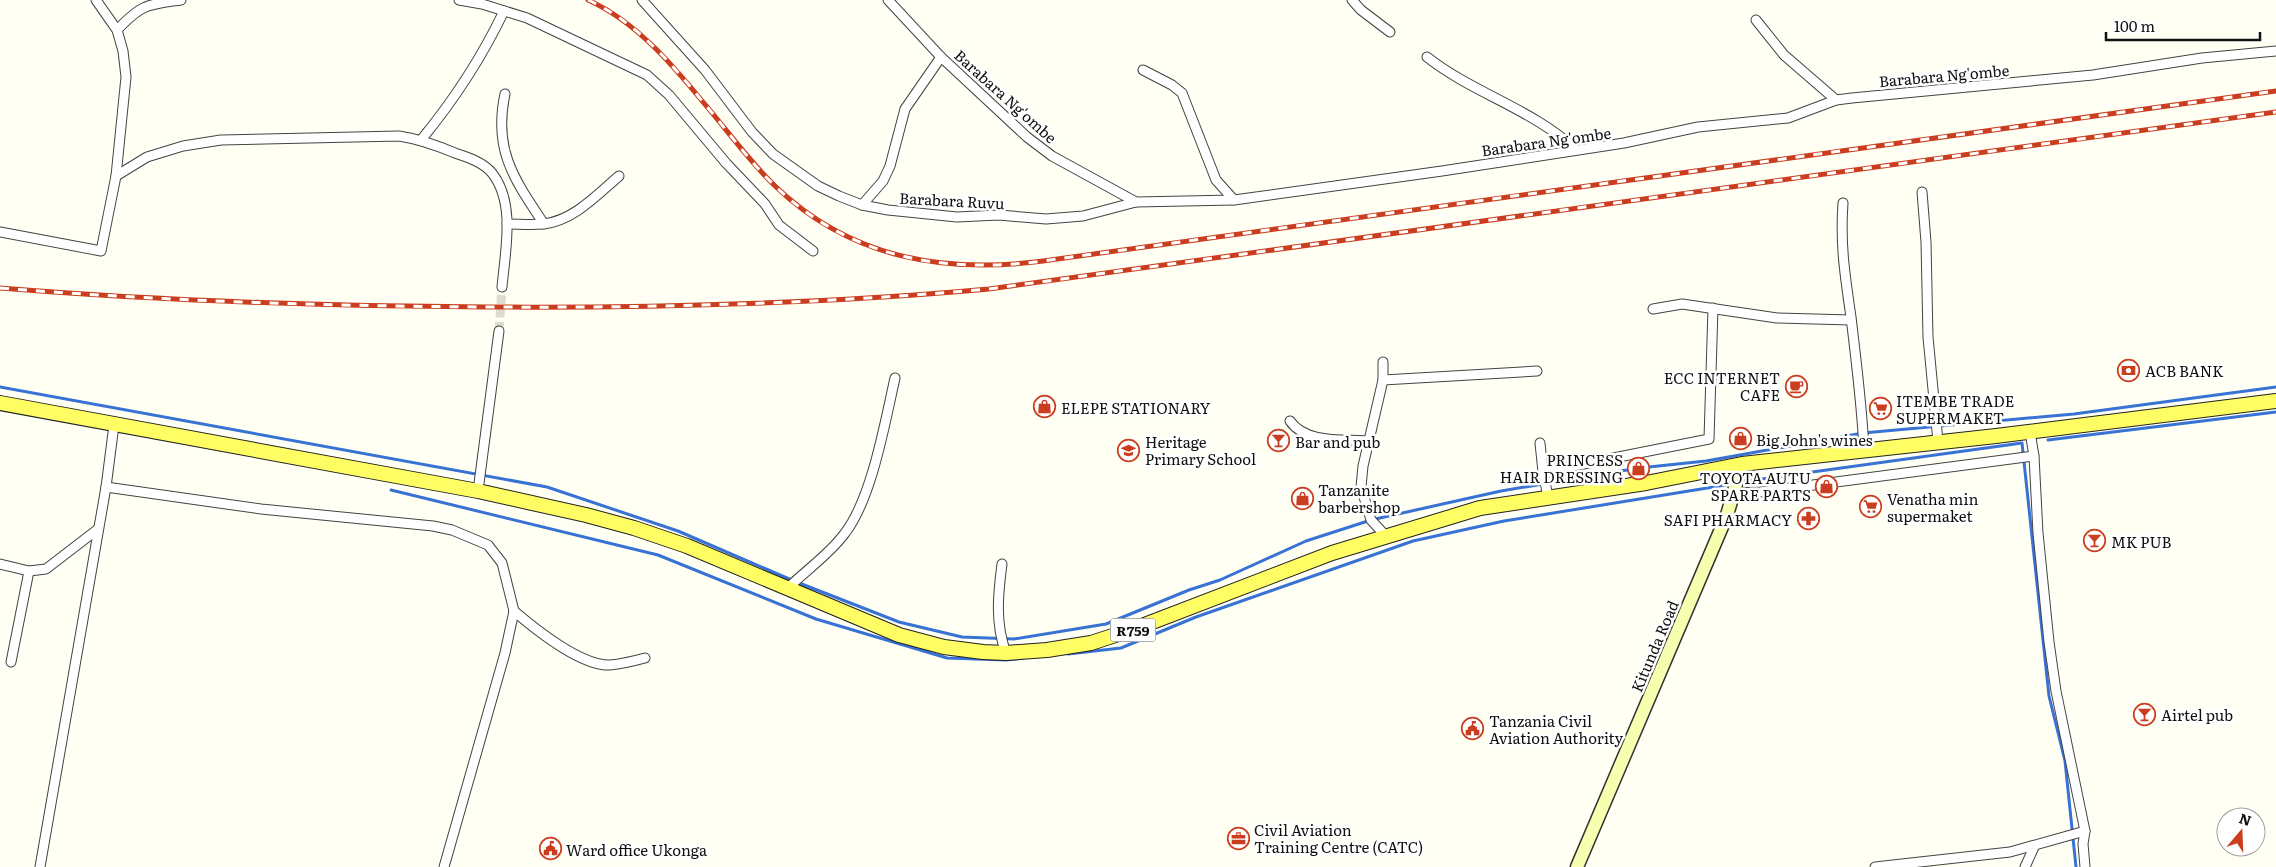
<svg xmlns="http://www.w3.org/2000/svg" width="2276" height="867" font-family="Literata,serif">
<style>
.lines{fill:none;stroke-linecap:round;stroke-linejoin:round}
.stream{stroke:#3872d5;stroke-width:3}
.street-tunnel{stroke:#dbdbd2;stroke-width:9;stroke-dasharray:9 4.5;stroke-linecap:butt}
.street-casing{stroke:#434343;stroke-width:11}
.secondary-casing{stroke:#323232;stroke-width:15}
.primary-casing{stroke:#212121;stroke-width:16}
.street{stroke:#fff;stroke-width:9}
.secondary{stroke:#f5ffaf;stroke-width:12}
.primary{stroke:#fffd64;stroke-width:14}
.rail-casing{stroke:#ca3e1f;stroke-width:5}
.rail{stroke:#fff;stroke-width:3;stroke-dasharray:9;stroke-linecap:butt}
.labels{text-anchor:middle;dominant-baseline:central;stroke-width:5;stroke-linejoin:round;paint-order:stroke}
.shield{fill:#fff;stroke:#585858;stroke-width:1}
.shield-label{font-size:14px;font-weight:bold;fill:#101010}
.street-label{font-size:15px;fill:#101010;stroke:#fff}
.poi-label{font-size:15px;fill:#101010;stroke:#fff;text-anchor:start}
</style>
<rect width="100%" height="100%" fill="#fffff4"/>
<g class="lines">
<!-- stream -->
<g class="stream">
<path d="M 0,387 L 547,487 L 678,531 L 794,581 L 899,622 L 962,637 L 1014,639 L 1106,624 L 1189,590 L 1220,580 L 1306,541 L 1371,520 L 1501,491 L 1639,468 L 1706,461 L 1863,433 L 2074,414 L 2276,387"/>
<path d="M 2048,440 L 2276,412"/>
<path d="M 1740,482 L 2022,443 L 2049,696 L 2065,761 L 2076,867"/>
<path d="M 391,490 L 658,555 L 816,619 L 947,658 L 1006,660 L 1024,658"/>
<path d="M 1068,654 L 1121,648 L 1196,617 L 1413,541 L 1504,521 L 1732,484"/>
</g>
<!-- street-tunnel -->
<path class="street-tunnel" d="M 499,331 L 502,287"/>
<defs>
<g id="street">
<path d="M 459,0 L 482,4 L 527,18 L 647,75 L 669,95 L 726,163 L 765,204 L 779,225 L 813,251"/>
<path d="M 642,0 L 705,70 L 752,132 L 773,154 L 818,186 L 839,196 L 862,205 L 888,210 L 957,217 L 999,215 L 1046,219 L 1083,216 L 1136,202"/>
<path d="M 888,0 L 941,57 L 1027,137 L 1052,156 L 1136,202 L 1234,200 L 1442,171 L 1624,143 L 1698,127 L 1788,118 L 1836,100 L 1852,98 L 2093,75 L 2202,58 L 2276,51"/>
<path d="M 1352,0 L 1361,10 L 1390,32"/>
<path d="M 1756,20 L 1784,55 L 1836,100"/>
<path d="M 117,30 C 142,4 146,5 181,0"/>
<path d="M 1427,57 C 1474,94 1533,109 1576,150"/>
<path d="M 1143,70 L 1172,85 L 1182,93 L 1216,180 L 1234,200"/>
<path d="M 505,94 C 493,150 514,179 544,224"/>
<path d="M 421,140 C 454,100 482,57 504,11"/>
<path d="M 116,176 L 147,157 L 183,146 L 221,140 L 399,136 C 419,139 436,145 455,153 C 467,157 483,162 492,173 C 516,203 505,252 502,287"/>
<path d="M 1922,192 L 1926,242 L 1928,337 L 1938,442"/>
<path d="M 1843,203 C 1840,244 1845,276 1851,317 C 1856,360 1862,405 1864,450"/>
<path d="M 862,205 L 883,181 L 890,166 L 905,109 L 941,57"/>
<path d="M 507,224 C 519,224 531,225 543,224 C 573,221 597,195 619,176"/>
<path d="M 0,232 L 101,251 L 116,176 L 126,77 L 123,51 L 117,30 L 96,0"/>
<path d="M 1653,309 L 1682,304 L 1777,318 L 1851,320"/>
<path d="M 1383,362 L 1383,380 L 1363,466 L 1361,487 L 1371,520 L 1385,535"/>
<path d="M 1383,380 L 1537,371"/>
<path d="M 1290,421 C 1306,444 1344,439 1368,441"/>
<path d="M 2030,432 L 2034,456 L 2038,533 L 2049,642 L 2056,691 L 2085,831 L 2083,844 L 2085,867"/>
<path d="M 1540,443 L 1543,472 L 1548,497"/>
<path d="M 1543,472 L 1709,439 L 1713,308"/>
<path d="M 106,487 L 261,509 L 433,526 L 452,530 L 488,545 L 502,563 L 514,611 L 505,653 L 444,867"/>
<path d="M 478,491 L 499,331"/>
<path d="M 1734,493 L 1760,492 L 2034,456"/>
<path d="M 0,564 L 29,571 L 46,569 L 98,529"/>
<path d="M 1002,564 C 998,594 995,624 1006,653"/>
<path d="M 787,589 C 806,570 830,554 845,533 C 872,498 885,422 895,378"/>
<path d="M 514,611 C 535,629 581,666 610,665 C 622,664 634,661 645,658"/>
<path d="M 11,662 L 29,571"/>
<path d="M 40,867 L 106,487 L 114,425"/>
<path d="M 1875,867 L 2010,852 L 2085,831"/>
<path d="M 2025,867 L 2034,847"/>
</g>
<path id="secondary" d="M 1577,867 L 1727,515 L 1742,464"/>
<path id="primary" d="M 0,403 L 478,491 L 586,515 L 634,528 L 687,546 L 899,635 L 944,647 L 983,652 L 1006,653 L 1047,650 L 1091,643 L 1134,629 L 1332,553 L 1480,508 L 1646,483 L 1742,464 L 1996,436 L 2276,401"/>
</defs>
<!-- street casing -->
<use href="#street" class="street-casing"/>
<!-- secondary casing -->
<use href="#secondary" class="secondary-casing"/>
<!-- primary casing -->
<use href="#primary" class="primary-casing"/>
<!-- street -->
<use href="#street" class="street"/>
<!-- secondary -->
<use href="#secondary" class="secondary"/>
<!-- primary -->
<use href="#primary" class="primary"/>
<defs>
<g id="rail">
<path d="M 588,0 C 635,21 671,63 703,102 C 727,130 749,161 775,186 C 850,258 943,274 1043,261 L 2276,91"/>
<path d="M 0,288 C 162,301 324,306 487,307 C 655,308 821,304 989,289 L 2276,112"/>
</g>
</defs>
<!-- rail casing -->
<use href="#rail" class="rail-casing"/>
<!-- rail -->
<use href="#rail" class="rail"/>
</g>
<!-- icons -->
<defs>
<symbol id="bank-ring" viewBox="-11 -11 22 22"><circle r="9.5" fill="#fff" stroke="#ca3e1f" stroke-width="1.5"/><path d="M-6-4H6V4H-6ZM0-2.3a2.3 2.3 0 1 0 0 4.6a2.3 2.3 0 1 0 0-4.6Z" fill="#ca3e1f"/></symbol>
<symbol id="cafe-ring" viewBox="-11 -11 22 22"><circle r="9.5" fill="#fff" stroke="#ca3e1f" stroke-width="1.5"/><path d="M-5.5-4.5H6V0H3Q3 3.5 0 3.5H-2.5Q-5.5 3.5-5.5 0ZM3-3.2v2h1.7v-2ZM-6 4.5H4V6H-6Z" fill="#ca3e1f"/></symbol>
<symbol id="shop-ring" viewBox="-11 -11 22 22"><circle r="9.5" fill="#fff" stroke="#ca3e1f" stroke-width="1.5"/><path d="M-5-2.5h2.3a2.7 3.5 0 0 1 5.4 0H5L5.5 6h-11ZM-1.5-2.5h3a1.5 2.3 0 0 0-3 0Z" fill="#ca3e1f"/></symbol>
<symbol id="supermarket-ring" viewBox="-11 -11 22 22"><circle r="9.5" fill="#fff" stroke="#ca3e1f" stroke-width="1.5"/><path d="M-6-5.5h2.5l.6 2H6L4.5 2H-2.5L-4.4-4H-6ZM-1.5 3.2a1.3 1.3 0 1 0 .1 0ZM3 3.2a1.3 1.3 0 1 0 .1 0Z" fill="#ca3e1f"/></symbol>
<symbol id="bar-ring" viewBox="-11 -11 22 22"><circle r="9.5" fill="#fff" stroke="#ca3e1f" stroke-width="1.5"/><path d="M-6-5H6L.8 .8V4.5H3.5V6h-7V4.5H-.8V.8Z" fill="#ca3e1f"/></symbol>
<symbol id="school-ring" viewBox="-11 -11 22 22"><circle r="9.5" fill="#fff" stroke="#ca3e1f" stroke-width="1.5"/><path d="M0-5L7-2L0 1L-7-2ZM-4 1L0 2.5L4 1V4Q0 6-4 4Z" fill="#ca3e1f"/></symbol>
<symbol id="pharmacy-ring" viewBox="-11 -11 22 22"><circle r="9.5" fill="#fff" stroke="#ca3e1f" stroke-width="1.5"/><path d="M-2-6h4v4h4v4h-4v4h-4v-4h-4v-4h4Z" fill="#ca3e1f"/></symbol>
<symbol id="civic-ring" viewBox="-11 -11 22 22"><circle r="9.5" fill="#fff" stroke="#ca3e1f" stroke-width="1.5"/><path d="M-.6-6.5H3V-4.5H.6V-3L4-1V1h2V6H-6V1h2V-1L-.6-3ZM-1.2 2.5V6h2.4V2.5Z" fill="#ca3e1f"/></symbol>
<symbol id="office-ring" viewBox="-11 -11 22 22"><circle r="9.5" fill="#fff" stroke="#ca3e1f" stroke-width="1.5"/><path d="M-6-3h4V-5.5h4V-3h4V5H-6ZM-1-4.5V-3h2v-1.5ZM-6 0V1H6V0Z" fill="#ca3e1f"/></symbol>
</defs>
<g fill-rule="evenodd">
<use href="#bank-ring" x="2116" y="358" width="25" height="25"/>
<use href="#cafe-ring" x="1784" y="374" width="25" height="25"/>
<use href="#shop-ring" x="1032" y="394" width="25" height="25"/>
<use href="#supermarket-ring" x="1868" y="396" width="25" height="25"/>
<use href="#shop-ring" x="1728" y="426" width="25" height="25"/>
<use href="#bar-ring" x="1266" y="428" width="25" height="25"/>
<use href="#school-ring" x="1116" y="438" width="25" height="25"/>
<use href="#shop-ring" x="1626" y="456" width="25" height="25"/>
<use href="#shop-ring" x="1814" y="474" width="25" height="25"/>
<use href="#shop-ring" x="1290" y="486" width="25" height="25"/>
<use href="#supermarket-ring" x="1858" y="494" width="25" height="25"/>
<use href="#pharmacy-ring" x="1796" y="506" width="25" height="25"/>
<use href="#bar-ring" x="2082" y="528" width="25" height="25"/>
<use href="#bar-ring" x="2132" y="702" width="25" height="25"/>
<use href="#civic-ring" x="1460" y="716" width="25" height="25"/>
<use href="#office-ring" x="1226" y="826" width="25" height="25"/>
<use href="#civic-ring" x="538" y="836" width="25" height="25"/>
</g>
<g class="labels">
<!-- shield labels -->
<rect class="shield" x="1110.5" y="618.5" width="45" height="23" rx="4"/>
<g class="shield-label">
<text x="1133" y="630">R759</text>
</g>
<!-- street labels -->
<g class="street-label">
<text transform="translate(1944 75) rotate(-5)">Barabara Ng'ombe</text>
<text transform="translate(1006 96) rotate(42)">Barabara Ng'ombe</text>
<text transform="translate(1546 141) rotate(-8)">Barabara Ng'ombe</text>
<text transform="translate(952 200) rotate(3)">Barabara Ruvu</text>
<text transform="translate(1654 646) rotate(-67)">Kitunda Road</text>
</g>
<!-- poi labels -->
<g class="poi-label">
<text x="2145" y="370">ACB BANK</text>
<text x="1780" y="377" text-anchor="end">ECC INTERNET<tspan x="1780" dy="17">CAFE</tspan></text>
<text x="1896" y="400">ITEMBE TRADE<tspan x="1896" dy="17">SUPERMAKET</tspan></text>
<text x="1061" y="407">ELEPE STATIONARY</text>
<text x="1756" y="439">Big John's wines</text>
<text x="1145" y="441">Heritage<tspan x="1145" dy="17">Primary School</tspan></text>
<text x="1295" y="441">Bar and pub</text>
<text x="1623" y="459" text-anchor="end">PRINCESS<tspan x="1623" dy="17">HAIR DRESSING</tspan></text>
<text x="1811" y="477" text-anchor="end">TOYOTA AUTU<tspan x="1811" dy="17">SPARE PARTS</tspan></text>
<text x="1318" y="489">Tanzanite<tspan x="1318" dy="17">barbershop</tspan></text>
<text x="1887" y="498">Venatha min<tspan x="1887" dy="17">supermaket</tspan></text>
<text x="1792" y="519" text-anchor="end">SAFI PHARMACY</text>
<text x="2111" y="541">MK PUB</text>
<text x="2161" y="714">Airtel pub</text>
<text x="1489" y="720">Tanzania Civil<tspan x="1489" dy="17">Aviation Authority</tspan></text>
<text x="1254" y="829">Civil Aviation<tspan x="1254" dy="17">Training Centre (CATC)</tspan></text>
<text x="566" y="849">Ward office Ukonga</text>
</g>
</g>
<!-- north arrow -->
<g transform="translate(2241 832) rotate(19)"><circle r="24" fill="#ffffff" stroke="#9f9f9f"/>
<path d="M0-4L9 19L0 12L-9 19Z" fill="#ca3e1f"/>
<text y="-8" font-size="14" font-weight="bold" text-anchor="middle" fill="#101010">N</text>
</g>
<!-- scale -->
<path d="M2106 32v8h154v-8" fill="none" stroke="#101010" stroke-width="2.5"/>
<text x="2114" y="32" font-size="15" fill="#101010" stroke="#ffffff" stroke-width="4" paint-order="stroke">100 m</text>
</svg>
